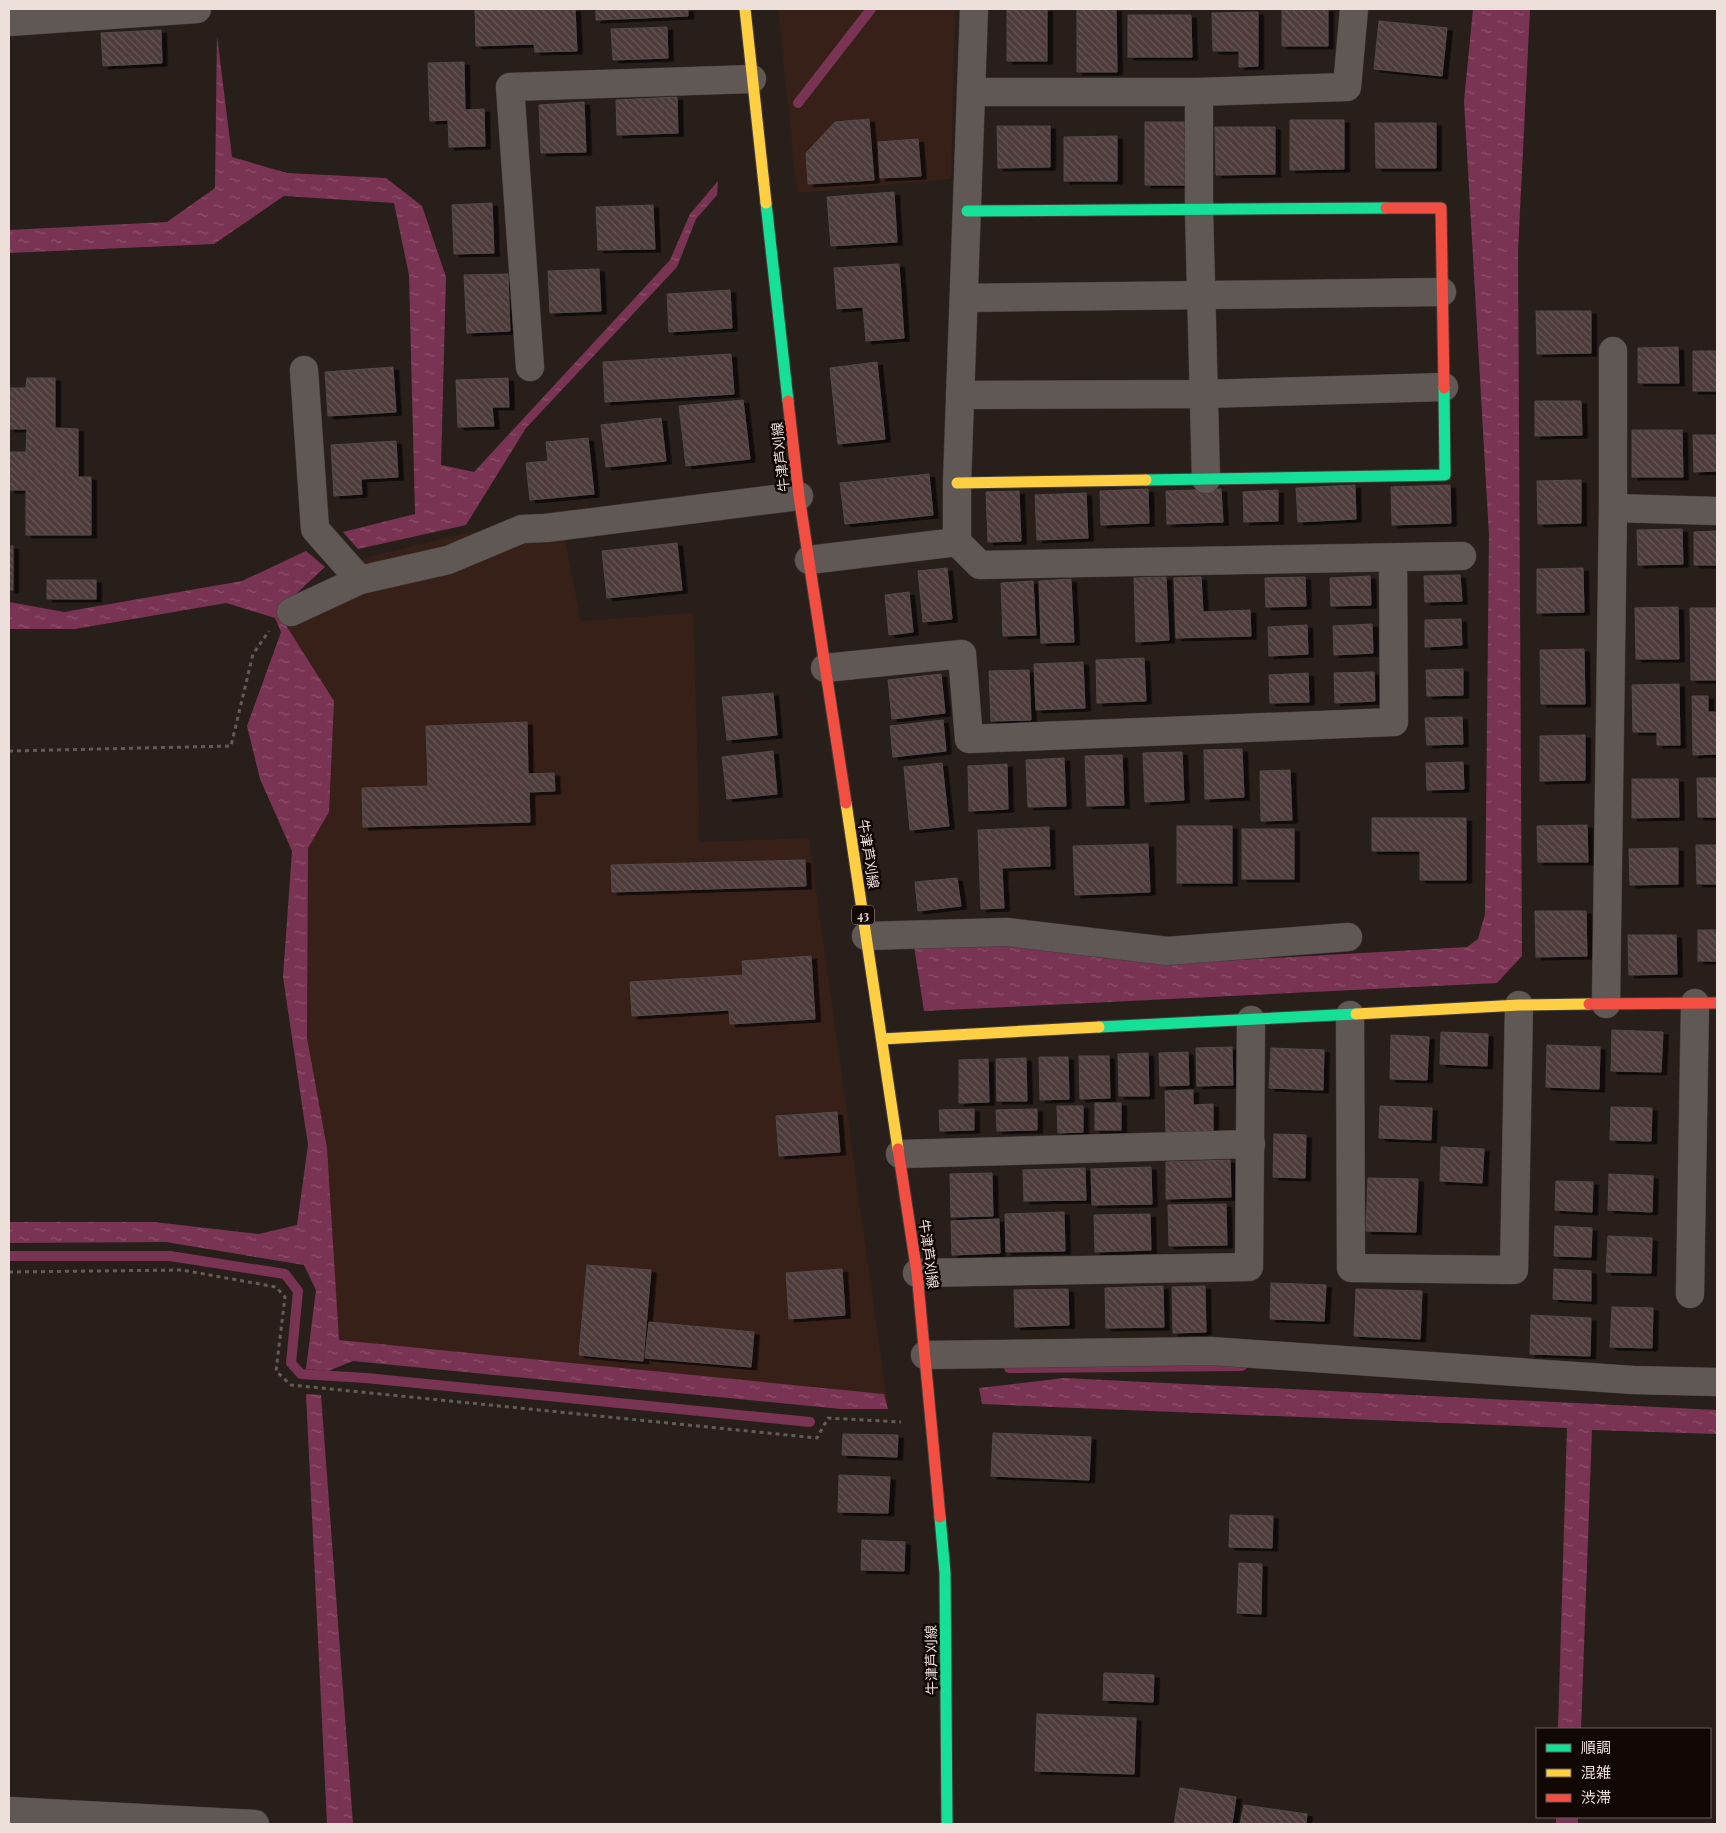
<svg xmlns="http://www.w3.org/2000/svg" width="1726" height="1833" font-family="'Playfair Display','Noto Sans JP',serif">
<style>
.built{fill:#372018}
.water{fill:url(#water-ripples)}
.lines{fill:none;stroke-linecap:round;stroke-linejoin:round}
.stream{stroke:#7a3453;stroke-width:10}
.building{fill:url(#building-back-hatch);stroke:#524948;filter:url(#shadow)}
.street-casing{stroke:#453c39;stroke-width:29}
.fast-casing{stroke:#453c39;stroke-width:13}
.slow-casing{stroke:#453c39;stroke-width:13}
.jam-casing{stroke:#453c39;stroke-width:13}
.path{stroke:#635b58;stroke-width:3;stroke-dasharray:4 4;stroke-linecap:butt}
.street{stroke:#605855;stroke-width:28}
.fast{stroke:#16e098;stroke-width:11}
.slow{stroke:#ffcf43;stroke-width:11}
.jam{stroke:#f24e42;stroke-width:11}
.labels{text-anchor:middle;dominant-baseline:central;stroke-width:5;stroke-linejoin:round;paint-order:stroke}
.shield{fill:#110806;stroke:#ab9e9a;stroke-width:1}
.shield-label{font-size:12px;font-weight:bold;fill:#eddfda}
.street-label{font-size:14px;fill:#eddfda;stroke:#110806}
</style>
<defs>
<pattern id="water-ripples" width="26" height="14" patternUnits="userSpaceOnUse" patternTransform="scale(1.25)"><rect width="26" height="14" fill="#7a3453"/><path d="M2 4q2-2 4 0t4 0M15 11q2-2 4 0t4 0" fill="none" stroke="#8d516b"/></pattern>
<pattern id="building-back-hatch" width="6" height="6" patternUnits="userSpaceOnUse" patternTransform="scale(1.25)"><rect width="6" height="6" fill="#4d3b3a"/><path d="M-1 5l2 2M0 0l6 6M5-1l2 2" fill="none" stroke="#675756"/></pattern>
<filter id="shadow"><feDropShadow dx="5.5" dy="3" stdDeviation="0" flood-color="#0009"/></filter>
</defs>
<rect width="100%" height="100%" fill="#281f1b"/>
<!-- built -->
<g class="built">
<path d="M 778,9 L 955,9 L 951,179 L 797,193 Z"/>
<path d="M 559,510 L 581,621 L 693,613 L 700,842 L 809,838 L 888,1409 L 326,1349 L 282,613 L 357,560 Z"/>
</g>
<!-- water -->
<g class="water">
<path d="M 1473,9 L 1530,9 L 1518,251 L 1522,956 L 1497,983 L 924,1011 L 914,946 L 1004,944 L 1167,964 L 1467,947 L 1478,939 L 1485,914 L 1489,535 L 1464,101 Z"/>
<path d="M 217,36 L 232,157 L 287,173 L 386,178 L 422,206 L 446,277 L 441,465 L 474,472 L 670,260 L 690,214 L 718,181 L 717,195 L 696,219 L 677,267 L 526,428 L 466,525 L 358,549 L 343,532 L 415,514 L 409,275 L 394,203 L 284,196 L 214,244 L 9,253 L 9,230 L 167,222 L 215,188 Z"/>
<path d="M 306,551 L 325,567 L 283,606 L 287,627 L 334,701 L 329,812 L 308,848 L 307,1038 L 327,1148 L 339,1340 L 884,1394 L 888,1409 L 841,1409 L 353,1361 L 328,1371 L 306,1369 L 316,1290 L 304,1265 L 166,1242 L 9,1243 L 9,1222 L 154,1222 L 259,1234 L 297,1225 L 308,1145 L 283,977 L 292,851 L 260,779 L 247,726 L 281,632 L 275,618 L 226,603 L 75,629 L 10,629 L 9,602 L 64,612 L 242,581 Z"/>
<path d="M 1064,1378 L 1717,1410 L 1717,1434 L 1592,1430 L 1581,1729 L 1558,1729 L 1567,1428 L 982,1404 L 979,1388 Z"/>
<path d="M 306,1394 L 321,1395 L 353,1824 L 327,1824 Z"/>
<rect x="1556" y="1817" width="22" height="7"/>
</g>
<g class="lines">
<!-- stream -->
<g class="stream">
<path d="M 798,103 L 871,9"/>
<path d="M 9,1256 L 170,1256 L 285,1274 L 298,1291 L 291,1363 L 301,1374 L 366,1378 L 810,1422"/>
<path d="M 1009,1368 L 1242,1366"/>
</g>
</g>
<!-- building -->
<g class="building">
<path d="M 475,9 L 575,9 L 577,51 L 535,52 L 534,44 L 476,46 Z"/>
<path d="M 596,9 L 688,9 L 688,16 L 596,20 Z"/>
<path d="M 1047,9 L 1047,61 L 1007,61 L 1007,10 Z"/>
<path d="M 1077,9 L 1116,9 L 1117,72 L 1077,72 Z"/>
<path d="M 1328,9 L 1328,46 L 1282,46 L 1282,10 Z"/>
<path d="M 1258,12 L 1258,66 L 1239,67 L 1239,51 L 1213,51 L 1212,13 Z"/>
<path d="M 1128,15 L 1191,15 L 1192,57 L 1128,57 Z"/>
<path d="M 1379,21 L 1447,28 L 1442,76 L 1374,69 Z"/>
<path d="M 667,27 L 668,58 L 613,60 L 611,29 Z"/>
<path d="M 161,30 L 162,63 L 103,66 L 101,33 Z"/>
<path d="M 464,62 L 465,110 L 484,109 L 485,146 L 449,147 L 448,120 L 430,121 L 428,63 Z"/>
<path d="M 677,97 L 678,133 L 617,135 L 616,100 Z"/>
<path d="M 584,102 L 586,152 L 541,153 L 539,105 Z"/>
<path d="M 869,119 L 874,180 L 808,184 L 806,153 L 835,122 Z"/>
<path d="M 1290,120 L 1344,120 L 1344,169 L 1290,170 Z"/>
<path d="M 1145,122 L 1192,122 L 1193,185 L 1145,185 Z"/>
<path d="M 1375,123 L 1436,123 L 1436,168 L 1376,168 Z"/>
<path d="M 997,126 L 1050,126 L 1050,167 L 998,168 Z"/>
<path d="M 1215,127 L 1275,127 L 1275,174 L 1216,175 Z"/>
<path d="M 1117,136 L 1117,181 L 1064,181 L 1064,137 Z"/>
<path d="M 918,139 L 921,176 L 880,178 L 878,142 Z"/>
<path d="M 894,192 L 897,242 L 831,246 L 827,197 Z"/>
<path d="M 492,203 L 494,253 L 454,254 L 452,205 Z"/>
<path d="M 653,205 L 655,249 L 598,250 L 596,207 Z"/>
<path d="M 899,264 L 904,338 L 866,341 L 863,307 L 837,309 L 834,268 Z"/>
<path d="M 599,269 L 601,311 L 550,313 L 548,271 Z"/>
<path d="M 508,274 L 510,331 L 467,333 L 464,275 Z"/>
<path d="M 730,290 L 732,328 L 669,332 L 667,294 Z"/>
<path d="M 1536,311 L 1591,311 L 1591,353 L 1537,354 Z"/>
<path d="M 1678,347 L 1679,383 L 1638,383 L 1638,348 Z"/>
<rect x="1693" y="351" width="24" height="40"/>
<path d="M 731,354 L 734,394 L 605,402 L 603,362 Z"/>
<path d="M 877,362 L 885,439 L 838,444 L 830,368 Z"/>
<path d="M 393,367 L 396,412 L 328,416 L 325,372 Z"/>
<path d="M 27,378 L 55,378 L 55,428 L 78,429 L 78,477 L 91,477 L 91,535 L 26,535 L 26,490 L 9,490 L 9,452 L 26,452 L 27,429 L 9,429 L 9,388 L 26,388 Z"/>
<path d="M 508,378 L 509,407 L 492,407 L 494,426 L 458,427 L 456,380 Z"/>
<path d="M 743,400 L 750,459 L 686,466 L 679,406 Z"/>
<path d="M 1535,401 L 1581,401 L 1582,435 L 1535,436 Z"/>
<path d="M 661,418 L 666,461 L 606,467 L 601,425 Z"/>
<path d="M 1632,430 L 1682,430 L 1683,477 L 1632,477 Z"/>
<path d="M 1693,435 L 1717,435 L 1717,471 L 1694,472 Z"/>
<path d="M 588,438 L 594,494 L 530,500 L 526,463 L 548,461 L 546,442 Z"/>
<path d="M 396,441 L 398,477 L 361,479 L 362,494 L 334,496 L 331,445 Z"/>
<path d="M 929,474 L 933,515 L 845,524 L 840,483 Z"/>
<path d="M 1581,480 L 1581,523 L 1538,524 L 1537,481 Z"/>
<path d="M 1355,485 L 1356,519 L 1298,522 L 1296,488 Z"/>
<path d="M 1450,485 L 1451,523 L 1392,525 L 1391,487 Z"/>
<path d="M 1148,489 L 1149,523 L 1101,525 L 1100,491 Z"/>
<path d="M 1221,489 L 1223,522 L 1167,524 L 1166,491 Z"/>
<path d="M 1278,490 L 1278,521 L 1244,522 L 1243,492 Z"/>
<path d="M 1019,491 L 1021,541 L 988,542 L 986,492 Z"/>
<path d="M 1086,493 L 1088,538 L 1037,540 L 1035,495 Z"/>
<path d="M 1682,529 L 1683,564 L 1638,565 L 1637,530 Z"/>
<path d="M 1717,531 L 1717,565 L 1694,565 L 1694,532 Z"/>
<path d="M 677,543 L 682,590 L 607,598 L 602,551 Z"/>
<rect x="9" y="546" width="4" height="44"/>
<path d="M 947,568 L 952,619 L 923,622 L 918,571 Z"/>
<path d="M 1583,568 L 1584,612 L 1537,613 L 1537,569 Z"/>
<path d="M 1460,575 L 1462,601 L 1425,602 L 1424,576 Z"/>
<path d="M 1370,576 L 1371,605 L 1331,606 L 1330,578 Z"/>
<path d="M 1166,577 L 1169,640 L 1136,642 L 1134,578 Z"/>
<path d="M 1201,577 L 1203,612 L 1250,610 L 1251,636 L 1176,638 L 1174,578 Z"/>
<path d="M 1305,577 L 1306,606 L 1266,607 L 1265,578 Z"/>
<path d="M 1071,579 L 1074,642 L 1041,643 L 1039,581 Z"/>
<rect x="47" y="580" width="49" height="19"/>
<path d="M 1033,581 L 1036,635 L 1003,636 L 1001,583 Z"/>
<path d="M 909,592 L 913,632 L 889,635 L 885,595 Z"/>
<path d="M 1678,607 L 1679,659 L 1636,659 L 1635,608 Z"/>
<path d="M 1690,608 L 1717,608 L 1717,680 L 1691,680 Z"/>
<path d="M 1461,619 L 1462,645 L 1425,647 L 1425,620 Z"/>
<path d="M 1372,624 L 1373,653 L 1334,655 L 1333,626 Z"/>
<path d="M 1307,625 L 1308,654 L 1269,656 L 1268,627 Z"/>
<path d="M 1584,649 L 1585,704 L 1541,704 L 1540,650 Z"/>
<path d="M 1144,658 L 1146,701 L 1097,703 L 1096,660 Z"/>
<path d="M 1083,662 L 1085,708 L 1036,710 L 1034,664 Z"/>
<path d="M 1463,669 L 1463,695 L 1427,696 L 1426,670 Z"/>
<path d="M 1029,670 L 1031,720 L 991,721 L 989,671 Z"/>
<path d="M 1374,672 L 1375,701 L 1335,703 L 1334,673 Z"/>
<path d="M 1308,673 L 1309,702 L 1270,703 L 1269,675 Z"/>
<path d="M 941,674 L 945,713 L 892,719 L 888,680 Z"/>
<path d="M 1679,684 L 1680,745 L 1657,745 L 1657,732 L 1633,732 L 1632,685 Z"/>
<path d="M 773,693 L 777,735 L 727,740 L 722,697 Z"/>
<path d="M 1692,696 L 1708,696 L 1708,712 L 1717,712 L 1717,754 L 1693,755 Z"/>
<path d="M 1462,717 L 1463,744 L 1427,745 L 1425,718 Z"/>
<path d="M 943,720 L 946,751 L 893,757 L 890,726 Z"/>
<path d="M 527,722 L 528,774 L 554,773 L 555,791 L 529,792 L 530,822 L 363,827 L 362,788 L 428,786 L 426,726 Z"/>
<path d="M 1585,735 L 1585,780 L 1540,781 L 1540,736 Z"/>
<path d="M 1242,749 L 1244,797 L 1205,799 L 1204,750 Z"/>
<path d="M 773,751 L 777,794 L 727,799 L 722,757 Z"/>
<path d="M 1182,752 L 1184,800 L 1145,802 L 1143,753 Z"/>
<path d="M 1122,755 L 1124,805 L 1087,806 L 1085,756 Z"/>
<path d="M 1064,758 L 1066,806 L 1028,807 L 1026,760 Z"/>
<path d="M 1463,762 L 1464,789 L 1427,790 L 1426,763 Z"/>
<path d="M 942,763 L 949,826 L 910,830 L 904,767 Z"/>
<path d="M 1007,764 L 1008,809 L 969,811 L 968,766 Z"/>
<path d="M 1290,770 L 1292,820 L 1261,821 L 1260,771 Z"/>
<path d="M 1697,778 L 1717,778 L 1717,817 L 1698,817 Z"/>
<path d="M 1632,779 L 1678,779 L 1679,817 L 1632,818 Z"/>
<path d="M 1372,818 L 1466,818 L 1466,880 L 1420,880 L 1420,851 L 1372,851 Z"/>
<path d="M 1587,825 L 1588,862 L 1538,862 L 1537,826 Z"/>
<rect x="1177" y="826" width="55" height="57"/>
<path d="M 1049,827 L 1050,866 L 1002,868 L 1004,908 L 981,909 L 978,830 Z"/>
<rect x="1242" y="829" width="52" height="50"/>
<path d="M 1148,844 L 1150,892 L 1075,895 L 1073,846 Z"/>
<path d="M 1696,845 L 1717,845 L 1717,884 L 1697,884 Z"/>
<path d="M 1678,848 L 1678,884 L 1630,885 L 1629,849 Z"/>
<path d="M 805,860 L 806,886 L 612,892 L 611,865 Z"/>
<path d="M 957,878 L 961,906 L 918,911 L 915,882 Z"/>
<path d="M 1535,911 L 1586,911 L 1587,956 L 1536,957 Z"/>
<rect x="1698" y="930" width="19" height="31"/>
<path d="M 1628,935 L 1676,935 L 1677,974 L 1629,975 Z"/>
<path d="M 811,956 L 815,1019 L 730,1024 L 729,1010 L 632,1016 L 630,982 L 743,975 L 742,961 Z"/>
<path d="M 1612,1030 L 1663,1032 L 1661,1072 L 1611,1071 Z"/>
<path d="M 1441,1032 L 1488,1034 L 1487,1066 L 1440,1064 Z"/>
<path d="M 1391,1035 L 1429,1037 L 1427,1080 L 1390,1079 Z"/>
<path d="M 1547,1045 L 1600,1047 L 1599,1089 L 1546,1087 Z"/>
<path d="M 1232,1047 L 1233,1085 L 1197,1086 L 1196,1048 Z"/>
<path d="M 1271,1048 L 1324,1050 L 1323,1090 L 1269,1088 Z"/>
<path d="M 1188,1052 L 1189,1085 L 1160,1086 L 1159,1053 Z"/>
<path d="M 1148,1053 L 1149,1096 L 1119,1096 L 1118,1054 Z"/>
<path d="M 1079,1056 L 1109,1056 L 1110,1098 L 1080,1099 Z"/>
<path d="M 1039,1057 L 1068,1057 L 1069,1099 L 1040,1100 Z"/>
<path d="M 1026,1058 L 1027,1101 L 997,1101 L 996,1059 Z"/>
<path d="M 988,1059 L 989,1102 L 959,1103 L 959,1060 Z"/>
<path d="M 1193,1090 L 1193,1105 L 1213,1104 L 1213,1133 L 1166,1134 L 1165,1091 Z"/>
<rect x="1095" y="1103" width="26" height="27"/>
<path d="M 1057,1106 L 1083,1106 L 1083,1132 L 1058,1133 Z"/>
<path d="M 1380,1106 L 1432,1108 L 1431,1140 L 1379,1138 Z"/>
<path d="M 1611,1107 L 1652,1108 L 1651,1141 L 1610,1140 Z"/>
<path d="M 974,1109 L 974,1130 L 940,1131 L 939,1110 Z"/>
<path d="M 1037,1109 L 1037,1130 L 997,1131 L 996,1110 Z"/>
<path d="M 837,1112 L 840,1152 L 779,1156 L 776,1116 Z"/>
<path d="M 1274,1134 L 1306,1135 L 1305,1178 L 1273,1177 Z"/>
<path d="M 1441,1147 L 1484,1149 L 1482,1183 L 1440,1181 Z"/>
<path d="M 1230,1160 L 1231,1197 L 1166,1199 L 1166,1162 Z"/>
<path d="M 1151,1167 L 1152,1204 L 1092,1205 L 1091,1169 Z"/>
<path d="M 1085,1168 L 1086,1200 L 1024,1201 L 1023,1170 Z"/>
<path d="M 992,1173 L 993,1216 L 951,1217 L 950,1174 Z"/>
<path d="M 1609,1174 L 1653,1176 L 1652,1212 L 1608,1210 Z"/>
<path d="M 1368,1178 L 1418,1179 L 1416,1232 L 1366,1231 Z"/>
<path d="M 1556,1181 L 1593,1182 L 1592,1212 L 1555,1210 Z"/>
<path d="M 1226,1204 L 1227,1245 L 1169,1246 L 1168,1205 Z"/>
<path d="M 1064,1212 L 1065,1251 L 1006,1252 L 1005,1214 Z"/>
<path d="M 1150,1214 L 1151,1250 L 1095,1252 L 1094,1215 Z"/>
<path d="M 999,1219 L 1000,1253 L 952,1255 L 951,1221 Z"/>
<path d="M 1555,1226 L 1592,1228 L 1591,1257 L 1554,1256 Z"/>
<path d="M 1608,1236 L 1652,1238 L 1651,1273 L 1606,1272 Z"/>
<path d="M 587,1265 L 651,1270 L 643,1361 L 579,1355 Z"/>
<path d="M 842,1269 L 845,1315 L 789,1319 L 786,1273 Z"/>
<path d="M 1554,1269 L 1591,1271 L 1591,1301 L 1553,1299 Z"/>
<path d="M 1271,1283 L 1326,1285 L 1324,1321 L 1270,1319 Z"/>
<path d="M 1163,1286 L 1164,1327 L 1106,1328 L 1105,1288 Z"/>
<path d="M 1205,1286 L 1206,1332 L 1173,1333 L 1172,1287 Z"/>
<path d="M 1068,1289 L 1069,1325 L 1015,1327 L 1014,1290 Z"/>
<path d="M 1356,1289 L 1422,1291 L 1420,1339 L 1354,1336 Z"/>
<path d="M 1612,1307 L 1653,1308 L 1652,1348 L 1610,1347 Z"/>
<path d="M 1531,1315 L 1591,1318 L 1590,1356 L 1530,1354 Z"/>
<path d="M 649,1322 L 754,1332 L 751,1367 L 645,1358 Z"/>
<path d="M 993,1433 L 1091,1437 L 1089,1480 L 991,1476 Z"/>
<path d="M 843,1434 L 898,1435 L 897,1457 L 842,1455 Z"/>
<path d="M 839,1475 L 890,1477 L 888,1513 L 838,1512 Z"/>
<path d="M 1230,1515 L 1273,1516 L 1272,1548 L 1229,1547 Z"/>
<path d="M 862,1540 L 905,1542 L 904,1571 L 861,1570 Z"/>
<path d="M 1239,1563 L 1262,1564 L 1261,1614 L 1237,1613 Z"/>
<path d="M 1104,1673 L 1154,1675 L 1153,1702 L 1103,1700 Z"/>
<path d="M 1037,1714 L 1136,1718 L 1134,1774 L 1035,1771 Z"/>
<path d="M 1180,1788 L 1236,1797 L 1232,1824 L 1174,1824 Z"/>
<path d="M 1244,1805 L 1307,1814 L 1306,1824 L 1240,1824 Z"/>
</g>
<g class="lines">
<defs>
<g id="street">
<path d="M 9,22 L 197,9"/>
<path d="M 971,92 L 1199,92 L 1347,87 L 1354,9"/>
<path d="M 1199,92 L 1199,210 L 1206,479"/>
<path d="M 964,298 L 1442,292"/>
<path d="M 530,367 L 510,87 L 752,79"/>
<path d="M 304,370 L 315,529 L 360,580"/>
<path d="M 960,395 L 1204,394 L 1444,387"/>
<path d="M 1613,508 L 1717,511"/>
<path d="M 957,542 L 957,483 L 974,9"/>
<path d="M 809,560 L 957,542 L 980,565 L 1462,556"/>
<path d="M 291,612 L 360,580 L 448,560 L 522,529 L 546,528 L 799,496"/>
<path d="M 825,668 L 962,654 L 969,739 L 1394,722 L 1393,558"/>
<path d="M 866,936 L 1006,932 L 1167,951 L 1348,937"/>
<path d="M 1606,1004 L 1613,508 L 1613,351"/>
<path d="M 1350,1015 L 1351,1268 L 1514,1270 L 1519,1005"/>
<path d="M 900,1154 L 1251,1144"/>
<path d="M 917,1273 L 1249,1267 L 1251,1020"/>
<path d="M 1690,1294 L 1695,1003"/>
<path d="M 925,1355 L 1211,1351 L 1633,1380 L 1717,1382"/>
<path d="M 9,1811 L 255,1824"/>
</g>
<g id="fast">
<path d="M 766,203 L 788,401"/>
<path d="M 967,211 L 1386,208"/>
<path d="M 1146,480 L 1445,475 L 1444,388"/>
<path d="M 1099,1027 L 1356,1014"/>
<path d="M 940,1517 L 945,1573 L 947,1824"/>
</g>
<g id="slow">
<path d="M 745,9 L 766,203"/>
<path d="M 957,483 L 1146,480"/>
<path d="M 846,803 L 898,1149"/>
<path d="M 1356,1014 L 1519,1005 L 1589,1004"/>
<path d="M 882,1039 L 1099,1027"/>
</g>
<g id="jam">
<path d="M 1386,208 L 1441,208 L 1444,388"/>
<path d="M 788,401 L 799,496 L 846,803"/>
<path d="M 1589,1004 L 1717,1003"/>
<path d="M 898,1149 L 917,1273 L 940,1517"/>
</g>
</defs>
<!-- street casing -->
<use href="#street" class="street-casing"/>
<!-- fast casing -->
<use href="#fast" class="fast-casing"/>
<!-- slow casing -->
<use href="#slow" class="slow-casing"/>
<!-- jam casing -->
<use href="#jam" class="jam-casing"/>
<!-- path -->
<g class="path">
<path d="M 9,751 L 231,746 L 253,654 L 269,631"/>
<path d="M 9,1272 L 182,1270 L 276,1287 L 285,1297 L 276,1371 L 291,1385 L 817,1438 L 828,1418 L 901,1422"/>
</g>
<!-- street -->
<use href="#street" class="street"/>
<!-- fast -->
<use href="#fast" class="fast"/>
<!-- slow -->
<use href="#slow" class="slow"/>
<!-- jam -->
<use href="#jam" class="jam"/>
</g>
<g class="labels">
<!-- shield labels -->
<rect class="shield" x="852" y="905.5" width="22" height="19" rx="4"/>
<g class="shield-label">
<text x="863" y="915">43</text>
</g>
<!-- street labels -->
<g class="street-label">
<text transform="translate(780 457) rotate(-96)">牛津芦刈線</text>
<text transform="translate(869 854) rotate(81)">牛津芦刈線</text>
<text transform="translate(929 1254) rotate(82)">牛津芦刈線</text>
<text transform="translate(931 1660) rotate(-91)">牛津芦刈線</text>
</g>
</g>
<!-- border -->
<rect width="1726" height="1833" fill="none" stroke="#eddfda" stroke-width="20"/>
<!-- legend -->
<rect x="1536" y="1728" width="175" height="90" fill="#110806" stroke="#695e5b"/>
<rect x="1546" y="1744" width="25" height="8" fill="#16e098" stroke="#695e5b"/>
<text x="1581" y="1753" font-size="15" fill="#eddfda">順調</text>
<rect x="1546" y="1769" width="25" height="8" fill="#ffcf43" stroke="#695e5b"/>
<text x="1581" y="1778" font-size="15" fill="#eddfda">混雑</text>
<rect x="1546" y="1794" width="25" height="8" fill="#f24e42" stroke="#695e5b"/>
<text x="1581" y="1803" font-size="15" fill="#eddfda">渋滞</text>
</svg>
